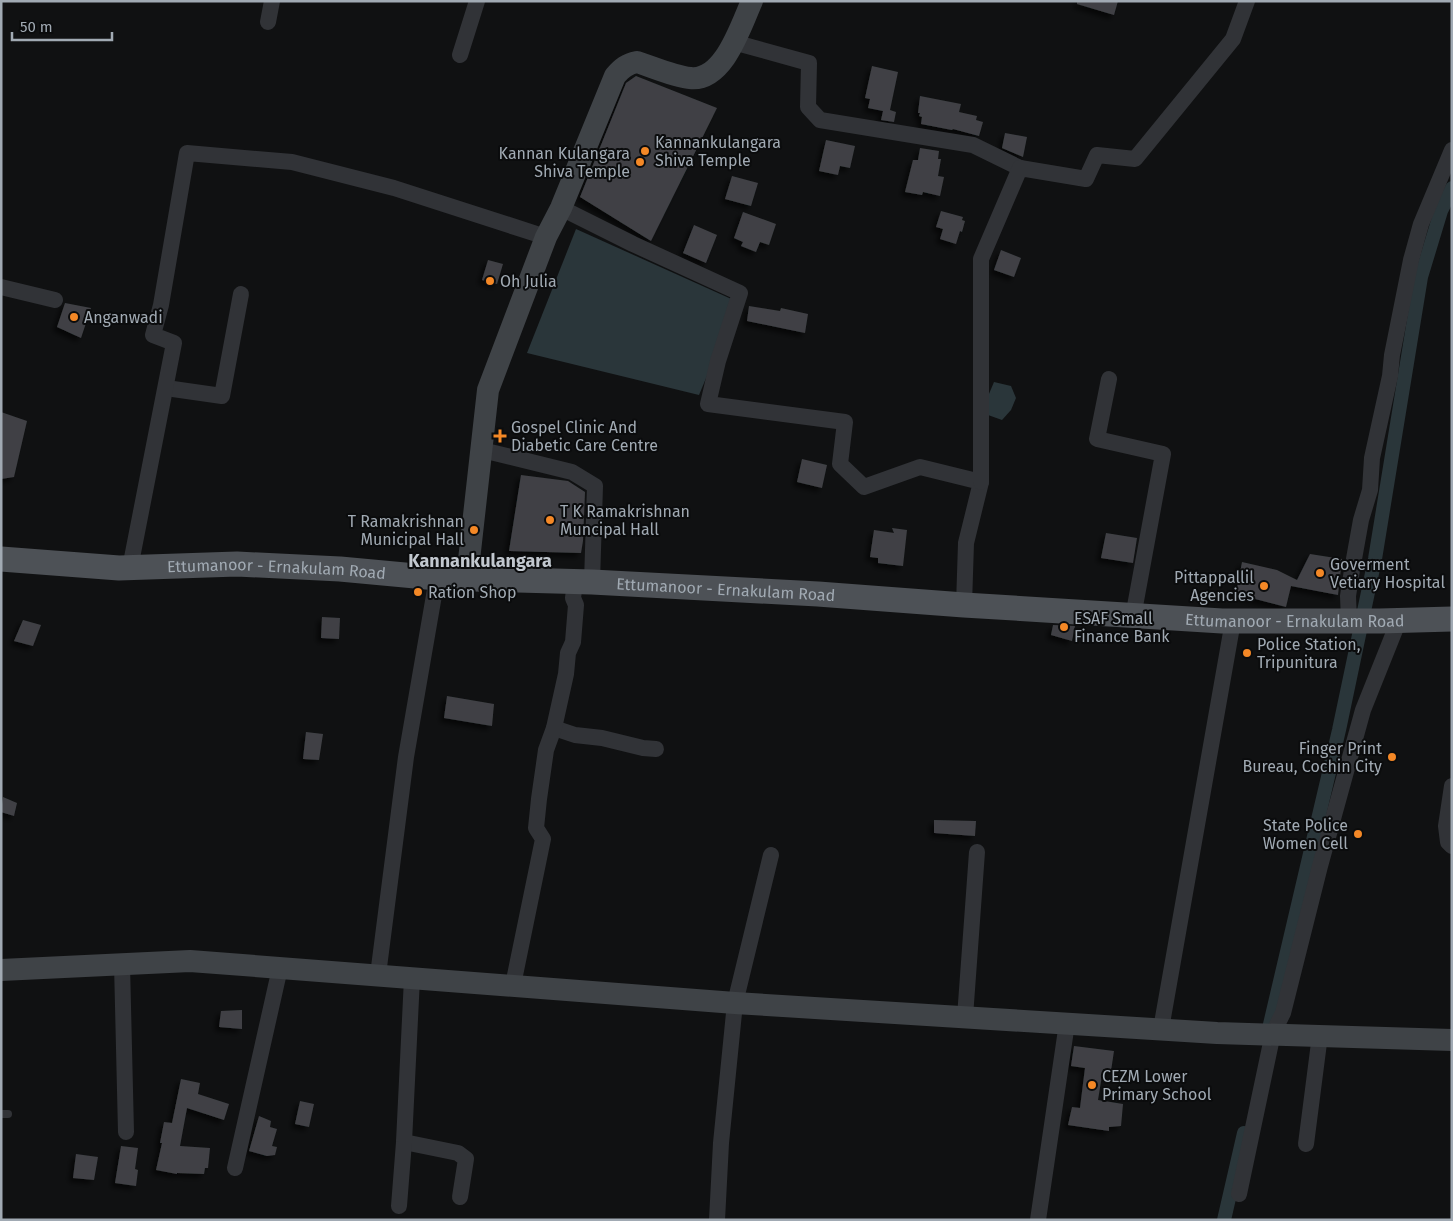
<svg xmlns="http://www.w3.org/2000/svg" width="1453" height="1221" font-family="'Fira Sans',sans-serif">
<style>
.water{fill:#2a363a}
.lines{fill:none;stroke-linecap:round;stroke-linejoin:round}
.canal{stroke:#2a363a;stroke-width:14}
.building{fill:#3f4145;filter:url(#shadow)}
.lane{stroke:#313337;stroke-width:8}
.street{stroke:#313337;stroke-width:16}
.secondary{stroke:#3f4347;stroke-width:22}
.primary{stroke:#4d5156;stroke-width:25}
.poi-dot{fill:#f48826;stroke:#0b0c0d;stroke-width:2}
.labels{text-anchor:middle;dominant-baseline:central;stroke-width:4;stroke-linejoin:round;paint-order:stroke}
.poi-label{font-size:16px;fill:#a1aab3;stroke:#0b0c0d;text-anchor:start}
.street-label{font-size:16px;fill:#a1aab3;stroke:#0b0c0d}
.neighbourhood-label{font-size:18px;font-weight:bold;fill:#c2c8cf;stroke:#0b0c0d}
</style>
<defs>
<filter id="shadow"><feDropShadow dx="-4" dy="4" stdDeviation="2.5" flood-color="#0009"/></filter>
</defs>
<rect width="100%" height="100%" fill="#101112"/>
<!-- water -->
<g class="water">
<path d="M 576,229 L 738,302 L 699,395 L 527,353 Z"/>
<path d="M 994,382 L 1011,386 L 1016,398 L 1011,410 L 1002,420 L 988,415 L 986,401 Z"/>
</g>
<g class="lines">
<!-- canal -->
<g class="canal">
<path d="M 1267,1037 L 1339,730 L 1375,559 L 1421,277 L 1441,211 L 1452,188"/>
<path d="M 1224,1220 L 1244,1133"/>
</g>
</g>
<!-- building -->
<g class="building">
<path d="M 1077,1 L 1118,1 L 1114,15 L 1077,4 Z"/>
<path d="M 872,66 L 898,72 L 890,110 L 896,112 L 894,122 L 881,120 L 883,111 L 868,108 L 870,99 L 865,98 Z"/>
<path d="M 636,76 L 717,108 L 651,241 L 580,197 L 626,83 Z"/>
<path d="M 920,96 L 961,104 L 959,112 L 977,116 L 976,120 L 983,122 L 979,136 L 953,129 L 952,130 L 921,124 L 922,117 L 919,116 L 920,113 L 918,113 Z"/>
<path d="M 1005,133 L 1027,137 L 1023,157 L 1002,148 Z"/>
<path d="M 826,140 L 855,146 L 850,168 L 840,166 L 838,175 L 819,171 Z"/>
<path d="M 920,148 L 939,151 L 938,159 L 941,159 L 938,176 L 944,177 L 940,196 L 923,192 L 922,195 L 905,192 L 913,160 L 918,160 Z"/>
<path d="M 732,176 L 758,183 L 751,206 L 725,199 Z"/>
<path d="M 941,211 L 963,217 L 962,220 L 965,221 L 962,232 L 960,231 L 956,244 L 940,239 L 943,229 L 936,227 Z"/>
<path d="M 743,212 L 776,224 L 769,245 L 760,242 L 756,252 L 741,246 L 743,242 L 734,238 Z"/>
<path d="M 694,225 L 717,235 L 706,263 L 683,253 Z"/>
<path d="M 1001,250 L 1021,258 L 1014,277 L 994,270 Z"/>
<path d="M 488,260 L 503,264 L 497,284 L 482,280 Z"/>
<path d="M 65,303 L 91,308 L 81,338 L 57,327 Z"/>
<path d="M 749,306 L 780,311 L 781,308 L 808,314 L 805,333 L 747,321 Z"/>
<path d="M 1,412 L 27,421 L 14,477 L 1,479 Z"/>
<path d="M 802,459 L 827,465 L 822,488 L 797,482 Z"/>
<path d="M 521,475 L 568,481 L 585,492 L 583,541 L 581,553 L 509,551 Z"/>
<path d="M 892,528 L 907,530 L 903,566 L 878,563 L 878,558 L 870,557 L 874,530 L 894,533 Z"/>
<path d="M 1106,533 L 1137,538 L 1133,563 L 1101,558 Z"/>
<path d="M 1310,554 L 1342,559 L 1338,595 L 1291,586 L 1286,607 L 1236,594 L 1242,562 L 1277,570 L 1297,580 Z"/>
<path d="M 322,617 L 340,618 L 339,639 L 321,638 Z"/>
<path d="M 23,620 L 41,625 L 33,646 L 14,641 Z"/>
<path d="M 1053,625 L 1075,626 L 1072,641 L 1051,635 Z"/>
<path d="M 447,696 L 494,704 L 492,726 L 444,718 Z"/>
<path d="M 306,732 L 323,734 L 319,760 L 303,759 Z"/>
<path d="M 3,797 L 17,803 L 14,816 L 1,812 Z"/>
<path d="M 934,820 L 976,821 L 975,836 L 934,833 Z"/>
<path d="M 242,1010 L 242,1029 L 219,1027 L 221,1011 Z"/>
<path d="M 1074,1046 L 1114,1051 L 1111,1071 L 1103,1069 L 1098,1100 L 1123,1104 L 1121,1126 L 1109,1127 L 1109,1131 L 1068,1125 L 1072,1107 L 1080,1108 L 1085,1068 L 1071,1066 Z"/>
<path d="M 181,1079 L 200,1083 L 198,1094 L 229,1104 L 224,1120 L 187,1108 L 180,1146 L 210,1148 L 208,1168 L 205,1168 L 204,1174 L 177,1173 L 177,1174 L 156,1170 L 162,1143 L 160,1143 L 164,1122 L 172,1123 Z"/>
<path d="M 300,1101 L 314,1104 L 309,1127 L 295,1124 Z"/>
<path d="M 259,1116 L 271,1121 L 270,1127 L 277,1129 L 272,1146 L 277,1147 L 275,1155 L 267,1156 L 249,1151 Z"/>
<path d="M 121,1146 L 138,1148 L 135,1169 L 138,1170 L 136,1186 L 115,1183 Z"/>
<path d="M 76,1154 L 98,1157 L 94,1180 L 73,1178 Z"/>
</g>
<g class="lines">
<!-- lane -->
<path class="lane" d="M 1,1114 L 8,1114"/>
<!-- street -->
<g class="street">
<path d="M 268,22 L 272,1"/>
<path d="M 733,42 L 809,63 L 808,107 L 820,120 L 973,145 L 1020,168"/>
<path d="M 460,55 L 477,1"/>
<path d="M 561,208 L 633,244 L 740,293 L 718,361 L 708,404 L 845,422 L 840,464 L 864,487 L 920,467 L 981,482 L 966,543 L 964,605"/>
<path d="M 1,287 L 55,300"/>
<path d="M 1109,379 L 1097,439 L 1163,454 L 1133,617"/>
<path d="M 166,388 L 222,396 L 241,294"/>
<path d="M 482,450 L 572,472 L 595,486 L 592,582"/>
<path d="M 981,482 L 981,259 L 1020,168 L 1086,179 L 1097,155 L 1135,159 L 1233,39 L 1247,1"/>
<path d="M 130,568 L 174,343 L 153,335 L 161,305 L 187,153 L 292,162 L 394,188 L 546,237"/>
<path d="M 1349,621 L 1348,596 L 1352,570 L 1361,520 L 1370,490 L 1372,458 L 1390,376 L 1392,355 L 1411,260 L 1421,224 L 1452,150"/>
<path d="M 554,728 L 575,735 L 602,738 L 643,748 L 656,749"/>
<path d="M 1452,786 L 1446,826 L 1448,842 L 1452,846"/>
<path d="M 122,964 L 126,1132"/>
<path d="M 378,975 L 406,757 L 437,578"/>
<path d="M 513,985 L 543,839 L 536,828 L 539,799 L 546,750 L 554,728 L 566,674 L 568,653 L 573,642 L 576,605 L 573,598 L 575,582"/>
<path d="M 965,1017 L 977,852"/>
<path d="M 1161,1029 L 1233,621"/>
<path d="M 404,1142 L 458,1153 L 466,1159 L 460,1197"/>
<path d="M 1306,1144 L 1320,1035"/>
<path d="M 235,1168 L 280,968"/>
<path d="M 1239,1194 L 1273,1033 L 1283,1013 L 1320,866 L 1363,710 L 1399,620"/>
<path d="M 399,1206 L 404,1142 L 412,978"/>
<path d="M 717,1220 L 721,1143 L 735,1003 L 771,855"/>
<path d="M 1038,1220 L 1067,1023"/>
</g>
<!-- secondary -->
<g class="secondary">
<path d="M 467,578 L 488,390 L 546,237 L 561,208 L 615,76 C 622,68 627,64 637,62 C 653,67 673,76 690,78 C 724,82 741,25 752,1"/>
<path d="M 1,970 L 190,961 L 735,1003 L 1217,1033 L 1452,1040"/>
</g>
<!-- primary -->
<path class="primary" id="s1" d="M 1,559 L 119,568 L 237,564 L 340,569 L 437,578 L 592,582 L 818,594 L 964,605 L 1222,621 L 1380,621 L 1452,619"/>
</g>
<!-- markers -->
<g class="poi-dot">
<circle cx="645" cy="151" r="5"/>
<circle cx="640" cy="162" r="5"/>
<circle cx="490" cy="281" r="5"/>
<circle cx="74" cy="317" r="5"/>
<path d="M497.5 428.5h5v5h5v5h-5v5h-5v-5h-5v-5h5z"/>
<circle cx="550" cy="520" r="5"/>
<circle cx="474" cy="530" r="5"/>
<circle cx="1320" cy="573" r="5"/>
<circle cx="1264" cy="586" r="5"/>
<circle cx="418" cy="592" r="5"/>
<circle cx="1064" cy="627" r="5"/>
<circle cx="1247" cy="653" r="5"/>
<circle cx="1392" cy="757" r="5"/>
<circle cx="1358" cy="834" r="5"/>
<circle cx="1092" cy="1085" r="5"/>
</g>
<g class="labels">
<!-- poi labels -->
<g class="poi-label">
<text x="655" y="142">Kannankulangara<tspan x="655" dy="18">Shiva Temple</tspan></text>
<text x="630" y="153" text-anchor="end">Kannan Kulangara<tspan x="630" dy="18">Shiva Temple</tspan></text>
<text x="500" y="281">Oh Julia</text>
<text x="84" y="317">Anganwadi</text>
<text x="511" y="427">Gospel Clinic And<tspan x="511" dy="18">Diabetic Care Centre</tspan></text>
<text x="560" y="511">T K Ramakrishnan<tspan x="560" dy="18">Muncipal Hall</tspan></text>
<text x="464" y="521" text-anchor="end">T Ramakrishnan<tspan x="464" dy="18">Municipal Hall</tspan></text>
<text x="1330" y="564">Goverment<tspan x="1330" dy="18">Vetiary Hospital</tspan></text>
<text x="1254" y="577" text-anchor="end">Pittappallil<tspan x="1254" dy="18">Agencies</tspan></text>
<text x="428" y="592">Ration Shop</text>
<text x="1074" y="618">ESAF Small<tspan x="1074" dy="18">Finance Bank</tspan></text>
<text x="1257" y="644">Police Station,<tspan x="1257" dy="18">Tripunitura</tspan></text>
<text x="1382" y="748" text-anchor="end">Finger Print<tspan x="1382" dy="18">Bureau, Cochin City</tspan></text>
<text x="1348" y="825" text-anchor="end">State Police<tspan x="1348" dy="18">Women Cell</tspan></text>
<text x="1102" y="1076">CEZM Lower<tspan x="1102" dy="18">Primary School</tspan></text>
</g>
<!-- street labels -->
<g class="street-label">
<text stroke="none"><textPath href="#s1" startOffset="276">Ettumanoor - Ernakulam Road</textPath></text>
<text stroke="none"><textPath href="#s1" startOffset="726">Ettumanoor - Ernakulam Road</textPath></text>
<text stroke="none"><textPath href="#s1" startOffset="1296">Ettumanoor - Ernakulam Road</textPath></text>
</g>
<!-- neighbourhood labels -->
<g class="neighbourhood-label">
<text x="480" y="561">Kannankulangara</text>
</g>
</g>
<!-- border -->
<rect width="1453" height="1221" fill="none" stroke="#a1aab3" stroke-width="5"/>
<!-- scale -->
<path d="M12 32v8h100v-8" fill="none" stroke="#a1aab3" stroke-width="2.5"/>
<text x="20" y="32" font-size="15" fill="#a1aab3" stroke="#0b0c0d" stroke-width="4" paint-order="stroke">50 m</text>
</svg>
